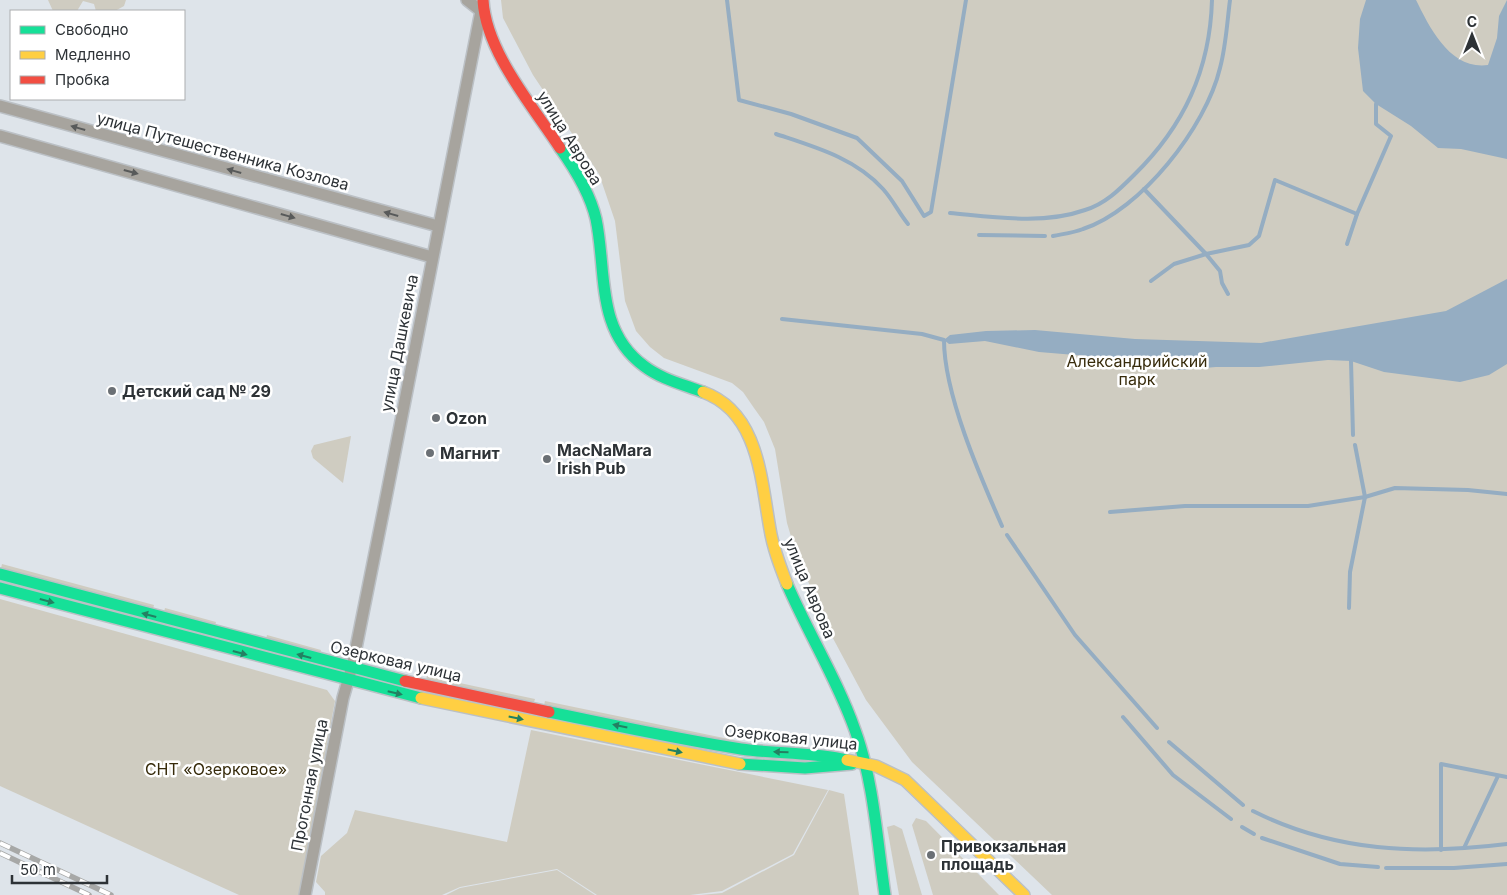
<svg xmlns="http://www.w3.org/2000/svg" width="1507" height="895" font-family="Inter,sans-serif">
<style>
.green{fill:#cfccc1}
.water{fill:#95adc2}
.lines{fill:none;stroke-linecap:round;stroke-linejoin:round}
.stream{stroke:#95adc2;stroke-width:4}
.street-casing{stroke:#bbc0c5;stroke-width:14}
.fast-casing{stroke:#bbc0c5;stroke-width:14}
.slow-casing{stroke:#bbc0c5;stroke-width:14}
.jam-casing{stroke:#bbc0c5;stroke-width:14}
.street{stroke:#a7a49e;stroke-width:11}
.fast{stroke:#16e098;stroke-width:11}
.slow{stroke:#ffcf43;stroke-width:11}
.jam{stroke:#f24e42;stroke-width:11}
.rail-casing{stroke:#a7a8a7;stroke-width:5.5}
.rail{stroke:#fff;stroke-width:4;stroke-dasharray:11;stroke-linecap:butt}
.oneway{fill:#585a5a}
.oneway2{fill:#238062}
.poi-dot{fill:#6b7075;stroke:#fff;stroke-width:2}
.labels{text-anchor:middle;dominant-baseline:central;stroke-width:5;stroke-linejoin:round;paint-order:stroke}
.street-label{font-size:16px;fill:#2d3236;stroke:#fff}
.park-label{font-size:16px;fill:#372b0b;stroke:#fff}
.poi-label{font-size:16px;font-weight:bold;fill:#2d3236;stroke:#fff;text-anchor:start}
</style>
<rect width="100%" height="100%" fill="#dee4ea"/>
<!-- green -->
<g class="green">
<path d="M 48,0 L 126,0 L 124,6 L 115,11 L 96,11 L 94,4 L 83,1 L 77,11 L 53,11 Z"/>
<path d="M 501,0 L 1507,0 L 1507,895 L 1052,895 L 912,762 L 866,700 L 828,629 L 795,550 L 787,523 L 775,449 L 764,422 L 754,408 L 743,392 L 732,383 L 664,358 L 650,347 L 636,331 L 625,301 L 615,221 L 599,174 L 533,75 L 503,18 Z"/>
<path d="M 351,436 L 343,483 L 313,458 L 311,451 L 314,445 Z"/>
<path d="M 2,564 L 154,605 L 153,609 L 1,568 Z"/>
<path d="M 0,599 L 327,690 L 335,701 L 299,895 L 239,895 L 0,786 Z"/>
<path d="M 165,608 L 216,622 L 215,626 L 164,612 Z"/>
<path d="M 267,635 L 321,650 L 320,654 L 266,639 Z"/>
<path d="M 427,676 L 535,699 L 534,702 L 426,680 Z"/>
<path d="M 545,701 L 753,744 L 752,748 L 544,705 Z"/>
<path d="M 531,730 L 828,790 L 793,854 L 722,891 L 690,895 L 597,895 L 557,869 L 460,887 L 442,895 L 325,895 L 325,892 L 316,882 L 321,856 L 347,833 L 355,810 L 507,842 Z"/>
<path d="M 829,790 L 844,794 L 859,895 L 701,895 L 722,893 L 794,855 Z"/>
<path d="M 916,818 L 926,821 L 999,895 L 933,895 L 912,825 Z"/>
<path d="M 894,825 L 902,829 L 922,895 L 899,895 L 887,827 Z"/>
<path d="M 557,870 L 595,895 L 446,895 L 460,888 Z"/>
</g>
<!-- water -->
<g class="water">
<path d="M 1366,0 L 1416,0 C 1430,28 1450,70 1488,65 L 1497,38 L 1499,16 L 1507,0 L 1507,159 L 1461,149 L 1438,148 L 1411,126 L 1376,104 L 1363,91 L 1358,48 L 1360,19 Z"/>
<path d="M 1507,279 L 1507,364 L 1489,375 L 1460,382 L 1384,372 L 1351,361 L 1328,360 L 1259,367 L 1216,367 L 1180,370 L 1111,358 L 1039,352 L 985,341 L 949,344 L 944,340 L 950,335 L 986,331 L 1035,330 L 1135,339 L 1261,343 L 1446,311 Z"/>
</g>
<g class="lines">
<!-- stream -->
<g class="stream">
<path d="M 727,0 L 739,100 L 791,114 L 857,138 L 902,181 L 924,216 L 931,212 L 966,0"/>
<path d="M 776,134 C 815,147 855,158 883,189 C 893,200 899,213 908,224"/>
<path d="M 1144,189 L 1206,254 L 1249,245 L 1259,236 L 1275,180 L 1357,214 L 1391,136 L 1376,124 L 1376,104"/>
<path d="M 950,213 C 994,217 1043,225 1085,210 C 1105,204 1119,190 1134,175 C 1184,126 1210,70 1212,0"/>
<path d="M 979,235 L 1045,236"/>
<path d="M 1053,236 C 1062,234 1073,233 1083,229 C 1141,210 1206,127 1220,68 C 1226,46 1227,23 1230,0"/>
<path d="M 1347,244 L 1357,214"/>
<path d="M 1151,281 L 1174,264 L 1206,254 L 1220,271 L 1222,283 L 1228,294"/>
<path d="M 782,319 L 922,334 L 944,340 C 944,394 980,476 1002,526"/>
<path d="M 1351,361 L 1353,435"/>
<path d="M 1110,512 L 1185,506 L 1308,506 L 1365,497 L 1395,488 L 1468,490 L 1507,494"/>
<path d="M 1007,535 L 1075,635 L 1157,728"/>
<path d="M 1349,608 L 1350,572 L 1365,497 L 1355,445"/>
<path d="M 1123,717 L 1173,775 L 1231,819"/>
<path d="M 1169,742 L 1243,805"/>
<path d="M 1253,811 C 1335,852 1418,855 1507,844"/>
<path d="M 1242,827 L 1254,834"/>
<path d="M 1262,838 L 1340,864 L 1378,867"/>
<path d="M 1464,848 L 1498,776"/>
<path d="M 1441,850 L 1441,764 L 1507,777"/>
<path d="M 1386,868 L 1454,868 L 1507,864"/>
</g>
<defs>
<g id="street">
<path d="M 0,106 L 438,226"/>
<path d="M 0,136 L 432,257"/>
<path d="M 305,895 L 343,698 L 353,663 L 384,508 L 481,11 L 467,0"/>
</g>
<g id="fast">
<path d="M 560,148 C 575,169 590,193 596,219 C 607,271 595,330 644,366 C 661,379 682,384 703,392"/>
<path d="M 0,574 L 405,681"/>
<path d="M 787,584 C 808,633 837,679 855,730 C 874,782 877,840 885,895"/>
<path d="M 0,588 L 421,698"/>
<path d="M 549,712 C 613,725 676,739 741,749 C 776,754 812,752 847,760"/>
<path d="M 740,764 L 805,768 L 852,764"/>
</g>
<g id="slow">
<path d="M 703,392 C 759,412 761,480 770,529 C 773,548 780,566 787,584"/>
<path d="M 421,698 L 740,764"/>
<path d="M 847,760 L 876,766 L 905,780 L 1024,895"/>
</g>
<g id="jam">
<path d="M 483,0 C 486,52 532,105 560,148"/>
<path d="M 405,681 L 549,712"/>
</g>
</defs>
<!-- street casing -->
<use href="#street" class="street-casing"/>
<!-- fast casing -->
<use href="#fast" class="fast-casing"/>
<!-- slow casing -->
<use href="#slow" class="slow-casing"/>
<!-- jam casing -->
<use href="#jam" class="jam-casing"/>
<!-- street -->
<use href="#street" class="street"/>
<!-- fast -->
<use href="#fast" class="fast"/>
<!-- slow -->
<use href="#slow" class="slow"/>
<!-- jam -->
<use href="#jam" class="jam"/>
<defs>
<g id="rail">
<path d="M 0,843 L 111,895"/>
<path d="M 0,853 L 89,895"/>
</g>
</defs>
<!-- rail casing -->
<use href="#rail" class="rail-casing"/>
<!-- rail -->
<use href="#rail" class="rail"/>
</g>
<!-- one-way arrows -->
<defs><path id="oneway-solid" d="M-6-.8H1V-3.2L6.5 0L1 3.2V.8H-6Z" transform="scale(1.25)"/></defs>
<g class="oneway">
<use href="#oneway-solid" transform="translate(78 128) rotate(-164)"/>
<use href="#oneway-solid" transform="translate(234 171) rotate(-164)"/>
<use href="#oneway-solid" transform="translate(131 172) rotate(15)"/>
<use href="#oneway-solid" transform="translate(391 214) rotate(-164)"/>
<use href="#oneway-solid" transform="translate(288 216) rotate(16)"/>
</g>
<g class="oneway2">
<use href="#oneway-solid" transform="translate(47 601) rotate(15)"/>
<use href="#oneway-solid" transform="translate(149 615) rotate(-165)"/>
<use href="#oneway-solid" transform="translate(240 653) rotate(15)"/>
<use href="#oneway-solid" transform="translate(304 656) rotate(-165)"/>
<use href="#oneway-solid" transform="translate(395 693) rotate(13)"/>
<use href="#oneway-solid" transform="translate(516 718) rotate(12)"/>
<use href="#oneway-solid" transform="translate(620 726) rotate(-168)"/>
<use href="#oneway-solid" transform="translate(675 751) rotate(12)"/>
<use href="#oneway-solid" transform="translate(781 752) rotate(-178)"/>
</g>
<!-- markers -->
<g class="poi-dot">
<circle cx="112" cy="391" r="5"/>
<circle cx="436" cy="418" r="5"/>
<circle cx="430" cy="453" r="5"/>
<circle cx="547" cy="459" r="5"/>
<circle cx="931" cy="855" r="5"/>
</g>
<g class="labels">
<!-- street labels -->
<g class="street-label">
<text transform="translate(570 138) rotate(58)">улица Аврова</text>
<text transform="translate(223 151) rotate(15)">улица Путешественника Козлова</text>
<text transform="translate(399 343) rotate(-79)">улица Дашкевича</text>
<text transform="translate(810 588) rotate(67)">улица Аврова</text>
<text transform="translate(396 661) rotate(13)">Озерковая улица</text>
<text transform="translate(791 737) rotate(6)">Озерковая улица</text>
<text transform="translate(309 785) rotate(-79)">Прогонная улица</text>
</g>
<!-- park labels -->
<g class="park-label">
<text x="1137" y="361">Александрийский<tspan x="1137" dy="18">парк</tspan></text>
<text x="216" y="769">СНТ «Озерковое»</text>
</g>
<!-- poi labels -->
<g class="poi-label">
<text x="122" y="391">Детский сад № 29</text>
<text x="446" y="418">Ozon</text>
<text x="557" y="450">MacNaMara<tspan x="557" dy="18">Irish Pub</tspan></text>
<text x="440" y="453">Магнит</text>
<text x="941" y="846">Привокзальная<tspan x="941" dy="18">площадь</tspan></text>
</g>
</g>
<!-- legend -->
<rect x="10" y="10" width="175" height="90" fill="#ffffff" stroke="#abadaf"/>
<rect x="20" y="26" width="25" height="8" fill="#16e098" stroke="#abadaf"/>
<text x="55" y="35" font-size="15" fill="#2d3236">Свободно</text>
<rect x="20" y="51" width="25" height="8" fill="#ffcf43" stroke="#abadaf"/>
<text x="55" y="60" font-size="15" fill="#2d3236">Медленно</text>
<rect x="20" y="76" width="25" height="8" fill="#f24e42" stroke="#abadaf"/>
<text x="55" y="85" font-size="15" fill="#2d3236">Пробка</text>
<!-- north arrow -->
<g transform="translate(1472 35)" stroke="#ffffff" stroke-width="4" paint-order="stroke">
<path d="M0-4L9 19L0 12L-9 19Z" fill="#2d3236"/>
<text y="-8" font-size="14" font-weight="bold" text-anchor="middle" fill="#2d3236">С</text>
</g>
<!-- scale -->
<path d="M12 875v8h95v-8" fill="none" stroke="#2d3236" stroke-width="2.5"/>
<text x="20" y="875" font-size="15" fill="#2d3236" stroke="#ffffff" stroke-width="4" paint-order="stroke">50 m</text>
</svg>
